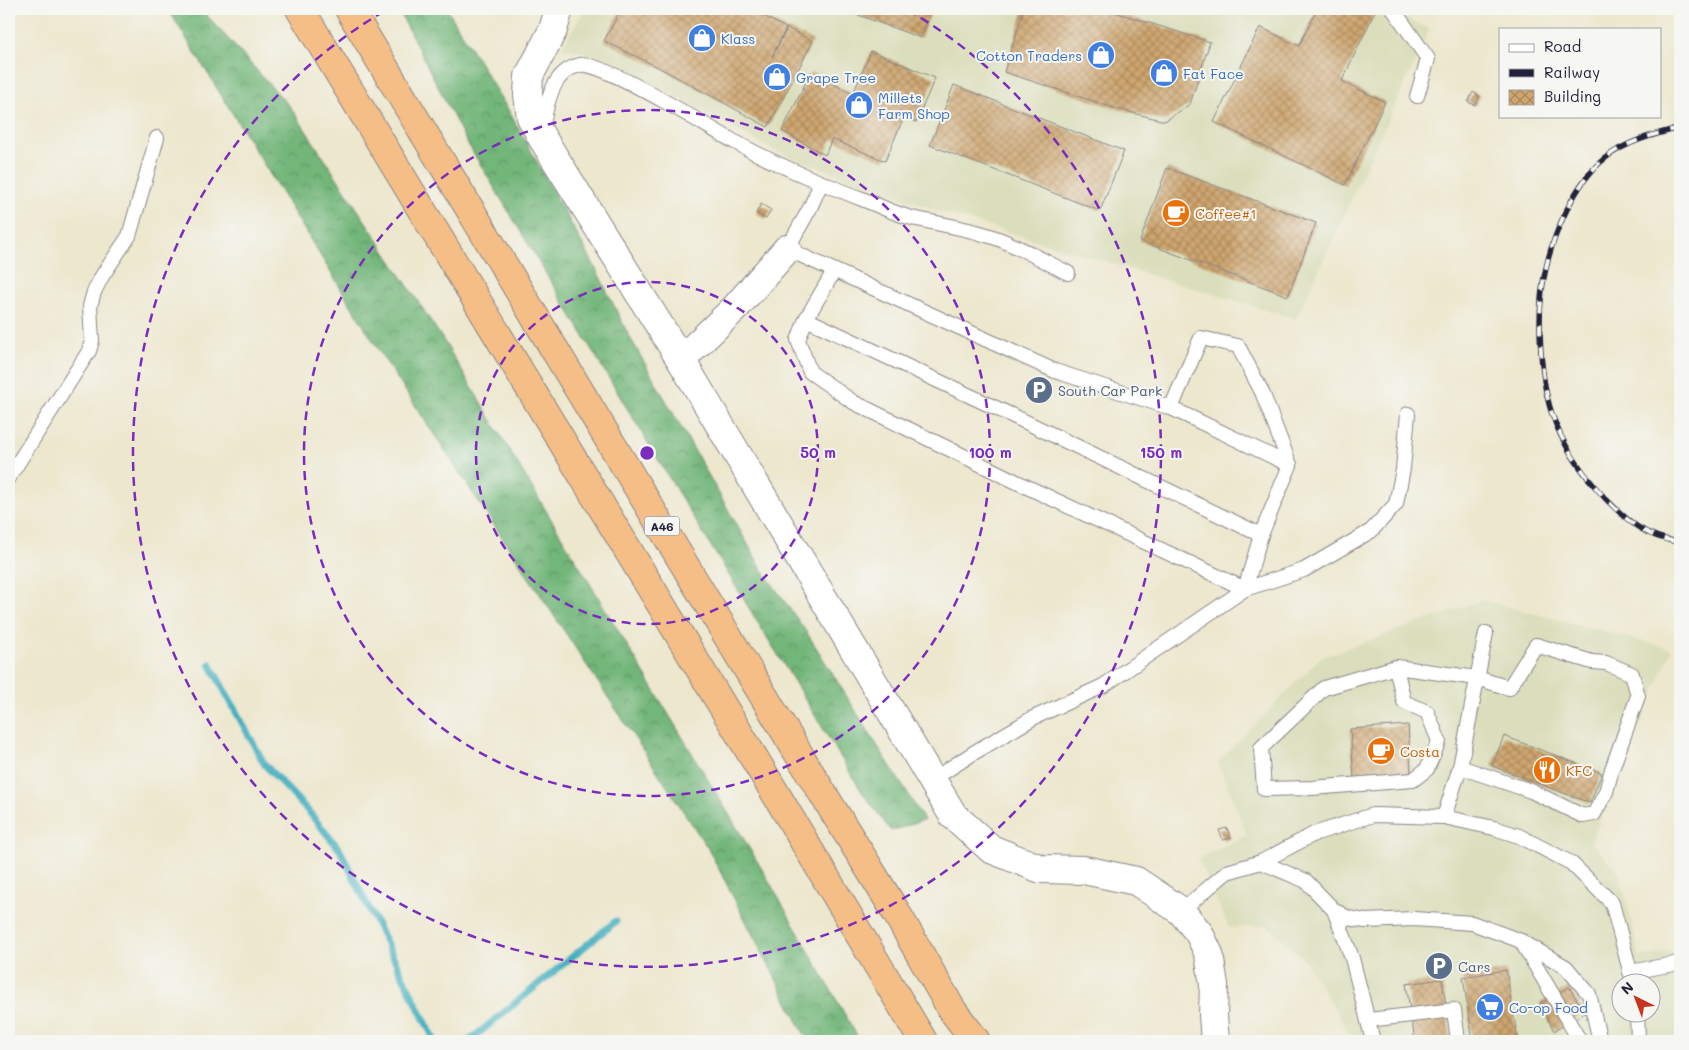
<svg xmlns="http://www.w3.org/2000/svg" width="1689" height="1050" font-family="Mali,sans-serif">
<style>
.built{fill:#dbdebc;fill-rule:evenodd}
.forest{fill:url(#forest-crowns);stroke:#4a6c5a}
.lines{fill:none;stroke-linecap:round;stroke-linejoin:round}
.stream{stroke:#42afc0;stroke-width:7}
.building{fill:url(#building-cross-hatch)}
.service-casing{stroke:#888484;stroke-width:16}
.minor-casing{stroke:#888484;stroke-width:30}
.trunk-casing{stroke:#888484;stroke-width:30}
.service{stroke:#fff;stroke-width:14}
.minor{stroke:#fff;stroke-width:28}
.trunk{stroke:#f6be87;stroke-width:28}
.rail-casing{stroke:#22223b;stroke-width:5.5}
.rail{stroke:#f6f6f2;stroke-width:4;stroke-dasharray:11;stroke-linecap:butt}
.ring{fill:none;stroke:#7b2cbf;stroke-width:2.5;stroke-dasharray:9 6}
.labels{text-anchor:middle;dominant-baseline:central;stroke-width:4;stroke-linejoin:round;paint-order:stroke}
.shield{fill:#f6f6f2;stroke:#626272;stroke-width:1}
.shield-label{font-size:12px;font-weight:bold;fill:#22223b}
.shop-label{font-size:14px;fill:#366cbe;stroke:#f6f6f2;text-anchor:start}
.food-label{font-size:14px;fill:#c56008;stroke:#f6f6f2;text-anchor:start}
.service-label{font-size:14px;fill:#4e5e75;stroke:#f6f6f2;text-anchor:start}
.centre{fill:#7b2cbf;stroke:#f6f6f2;stroke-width:2.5}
.ring-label{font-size:15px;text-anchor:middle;font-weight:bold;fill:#7b2cbf;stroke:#f6f6f2;stroke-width:4;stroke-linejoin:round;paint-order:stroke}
</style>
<defs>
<pattern id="forest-crowns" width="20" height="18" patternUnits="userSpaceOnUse" patternTransform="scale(1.25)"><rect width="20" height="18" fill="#72b679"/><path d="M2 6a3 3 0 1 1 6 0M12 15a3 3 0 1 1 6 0" fill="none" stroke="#5d9464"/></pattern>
<pattern id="building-cross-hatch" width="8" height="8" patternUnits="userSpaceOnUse" patternTransform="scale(1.25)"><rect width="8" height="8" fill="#cfa66f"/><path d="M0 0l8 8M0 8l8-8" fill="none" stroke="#a8875c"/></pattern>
</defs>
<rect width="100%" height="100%" fill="#f6f6f2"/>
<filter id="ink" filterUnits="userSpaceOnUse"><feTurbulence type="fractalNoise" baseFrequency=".02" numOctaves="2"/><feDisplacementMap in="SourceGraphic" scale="10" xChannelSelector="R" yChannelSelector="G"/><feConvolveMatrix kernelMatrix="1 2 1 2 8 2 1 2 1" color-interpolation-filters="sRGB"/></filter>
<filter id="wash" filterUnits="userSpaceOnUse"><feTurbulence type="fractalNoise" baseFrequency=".0096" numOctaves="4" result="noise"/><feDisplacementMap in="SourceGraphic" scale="20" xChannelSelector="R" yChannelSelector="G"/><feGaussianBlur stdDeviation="1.12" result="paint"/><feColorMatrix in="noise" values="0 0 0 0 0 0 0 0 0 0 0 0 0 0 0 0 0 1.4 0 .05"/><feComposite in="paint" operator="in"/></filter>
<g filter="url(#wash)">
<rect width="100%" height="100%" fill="#ede7ce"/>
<!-- built -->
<g class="built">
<path d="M 585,9 L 1384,9 L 1430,29 L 1296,319 L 935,210 L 774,151 L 680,99 L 584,53 L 562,48 Z"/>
<path d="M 1482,600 L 1672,649 L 1591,842 L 1620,874 L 1640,957 L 1680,950 L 1680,1041 L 1354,1041 L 1305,960 L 1267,925 L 1229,928 L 1198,859 L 1247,835 L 1218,762 L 1320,658 ZM 1622,982 L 1652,982 L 1652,1012 L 1622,1012 Z"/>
</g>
<!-- forest -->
<g class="forest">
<path d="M 168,9 L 201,9 L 291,108 L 442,338 L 766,876 L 860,1041 L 808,1041 L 709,850 L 383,357 Z"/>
<path d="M 398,9 L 447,9 L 510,113 L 594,265 L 628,334 L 763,571 L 807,633 L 924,820 L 891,831 L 862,792 L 660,463 L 465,139 Z"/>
</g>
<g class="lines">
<!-- stream -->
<g class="stream">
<path d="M 210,664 L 265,765 L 308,811 L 340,850 L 435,1041"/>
<path d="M 469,1041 L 616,921"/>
</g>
</g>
<g id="blocks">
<!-- building -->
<g class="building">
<path d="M 621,9 L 750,9 L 786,28 L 772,57 L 787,28 L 813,41 L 768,127 L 658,67 L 604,41 Z"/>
<path d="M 842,9 L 932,9 L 921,38 Z"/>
<path d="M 1024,9 L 1105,9 L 1210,42 L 1190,104 L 1165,121 L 1117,109 L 1004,72 Z"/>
<path d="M 1317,9 L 1370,9 L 1375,11 L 1342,81 L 1385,102 L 1345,185 L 1214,122 L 1260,27 L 1299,46 Z"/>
<path d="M 871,51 L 935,78 L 916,122 L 904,117 L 885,161 L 832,139 L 825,155 L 782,131 L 811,72 L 853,94 Z"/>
<path d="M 954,85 L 1124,151 L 1100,211 L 930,145 Z"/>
<path d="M 1473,92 L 1480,96 L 1475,105 L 1468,102 Z"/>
<path d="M 1167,168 L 1316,223 L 1288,296 L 1140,241 Z"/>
<path d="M 761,204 L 771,210 L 766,219 L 756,213 Z"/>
<path d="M 1408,725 L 1411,773 L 1354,778 L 1350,729 Z"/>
<path d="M 1504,736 L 1602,773 L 1590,803 L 1492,766 Z"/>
<path d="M 1227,828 L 1231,838 L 1223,840 L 1219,830 Z"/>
<path d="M 1506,970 L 1518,1041 L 1415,1041 L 1406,984 L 1442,979 L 1451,1039 L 1472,1036 L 1463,977 Z"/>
<path d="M 1569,987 L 1585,1013 L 1554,1031 L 1540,1003 Z"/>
</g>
</g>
</g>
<g filter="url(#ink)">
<use href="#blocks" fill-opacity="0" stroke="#888484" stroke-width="1"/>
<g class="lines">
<defs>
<g id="service">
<path d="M 1393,9 L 1428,59 L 1417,96"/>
<path d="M 541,133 C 547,108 549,72 580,65 C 603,61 709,128 735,142 C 776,165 819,182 862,199 C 878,205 895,214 912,218 C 939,224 967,228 993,237 C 1017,245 1044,261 1068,273"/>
<path d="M 821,183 L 810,208 L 787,249 L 1055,371 L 1171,408 L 1290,465 L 1261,535 L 1028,423 L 806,319 L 834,271"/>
<path d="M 806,319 L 798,340 L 810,372 L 853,402 L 1025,486 L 1245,589 L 1261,535"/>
<path d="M 1171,408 L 1201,338 L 1238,346 L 1262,392 L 1290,465"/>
<path d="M 9,477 L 89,351 L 92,341 L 90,306 L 94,292 L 102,276 L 129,236 L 157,138"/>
<path d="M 1396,667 L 1404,702 L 1427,712 L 1439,741 L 1427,769 L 1413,780 L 1312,788 L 1264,789 L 1261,748 L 1324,688 L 1396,667 L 1477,678 L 1509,688 L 1536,645 L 1592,662 L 1606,663 L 1632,674 L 1638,696 L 1612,769 L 1606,792 L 1594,814 L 1583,816 L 1531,791 L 1460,767"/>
<path d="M 932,780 L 975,752 L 1033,718 L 1103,686 L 1245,589 L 1304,570 L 1371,531 L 1396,504 L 1403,469 L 1408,414"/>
<path d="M 1444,817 L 1460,767 L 1486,633"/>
<path d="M 1261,862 L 1306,881 L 1334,910 L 1348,918 L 1365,921 L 1414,919 L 1472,923 L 1521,941 L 1566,967 L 1589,994 L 1600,1041"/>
<path d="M 1334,910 L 1352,958 L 1373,1041"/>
<path d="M 1181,911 L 1227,872 L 1261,862 L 1314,834 L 1373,815 L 1444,817 L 1494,828 L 1519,836 L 1571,863 L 1612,903 L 1633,982"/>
<path d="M 1521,941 L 1580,1041"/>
<path d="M 1630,972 L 1680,963"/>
<path d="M 1637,1012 L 1638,1041"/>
<path d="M 1368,1020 L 1454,1010 L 1458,1041"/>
</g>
<g id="minor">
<path d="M 559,9 L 553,30 L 529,76 L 528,95 L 531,117 L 541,136 L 681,360 L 953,815 L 991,849 L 1041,869 L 1084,870 L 1136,881 L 1181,911 L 1199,933 L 1209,954 L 1214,985 L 1213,1015 L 1215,1041"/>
<path d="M 681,360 L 736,307 L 787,249"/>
</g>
<g id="trunk">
<path d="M 300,9 L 774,791 L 923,1041"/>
<path d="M 349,9 L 812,776 L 896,912 L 952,1010 L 976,1041"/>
</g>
</defs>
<!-- service casing -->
<use href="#service" class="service-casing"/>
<!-- minor casing -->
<use href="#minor" class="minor-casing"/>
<!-- trunk casing -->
<use href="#trunk" class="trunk-casing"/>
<!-- service -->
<use href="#service" class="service"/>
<!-- minor -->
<use href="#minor" class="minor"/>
<!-- trunk -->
<use href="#trunk" class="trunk"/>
<defs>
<path id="rail" d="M 1680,128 C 1654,134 1625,142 1604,159 C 1575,183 1554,232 1546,268 C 1536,308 1539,375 1552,414 C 1562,444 1583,474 1604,497 C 1627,521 1646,538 1680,542"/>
</defs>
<!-- rail casing -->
<use href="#rail" class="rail-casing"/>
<!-- rail -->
<use href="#rail" class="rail"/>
</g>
</g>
<!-- distance rings -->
<g class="ring">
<circle cx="647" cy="453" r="171"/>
<circle cx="647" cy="453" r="343"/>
<path d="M908 10A514 514 0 1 1 386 10"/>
</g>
<!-- icons -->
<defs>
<symbol id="shop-disc" viewBox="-11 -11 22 22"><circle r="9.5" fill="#3f7fe0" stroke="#f6f6f2"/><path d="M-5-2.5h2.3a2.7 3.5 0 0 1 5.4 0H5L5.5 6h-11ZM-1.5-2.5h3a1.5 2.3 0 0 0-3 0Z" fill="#fff"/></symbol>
<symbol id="cafe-disc" viewBox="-11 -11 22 22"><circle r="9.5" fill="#e8710a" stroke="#f6f6f2"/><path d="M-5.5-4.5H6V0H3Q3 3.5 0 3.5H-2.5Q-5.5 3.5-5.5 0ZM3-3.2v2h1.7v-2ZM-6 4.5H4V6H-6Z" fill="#fff"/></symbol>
<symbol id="parking-disc" viewBox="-11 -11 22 22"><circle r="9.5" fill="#5c6f8a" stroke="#f6f6f2"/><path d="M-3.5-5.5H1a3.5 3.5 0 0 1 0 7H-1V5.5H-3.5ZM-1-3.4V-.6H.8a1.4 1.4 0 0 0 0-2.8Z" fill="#fff"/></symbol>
<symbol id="restaurant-disc" viewBox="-11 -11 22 22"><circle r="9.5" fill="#e8710a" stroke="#f6f6f2"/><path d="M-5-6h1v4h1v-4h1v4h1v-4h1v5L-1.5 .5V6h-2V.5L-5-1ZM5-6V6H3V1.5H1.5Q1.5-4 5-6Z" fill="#fff"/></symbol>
<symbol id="supermarket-disc" viewBox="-11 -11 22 22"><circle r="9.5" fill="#3f7fe0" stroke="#f6f6f2"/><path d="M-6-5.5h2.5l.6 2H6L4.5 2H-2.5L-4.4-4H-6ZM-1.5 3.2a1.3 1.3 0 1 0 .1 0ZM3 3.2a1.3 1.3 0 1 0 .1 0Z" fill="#fff"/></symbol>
</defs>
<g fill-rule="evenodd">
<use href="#shop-disc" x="686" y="22" width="32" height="32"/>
<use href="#shop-disc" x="1085" y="39" width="32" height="32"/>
<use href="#shop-disc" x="1148" y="57" width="32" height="32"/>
<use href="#shop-disc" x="761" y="61" width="32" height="32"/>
<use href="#shop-disc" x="843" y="89" width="32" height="32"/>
<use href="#cafe-disc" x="1160" y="197" width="32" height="32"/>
<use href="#parking-disc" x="1023" y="374" width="32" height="32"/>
<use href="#cafe-disc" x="1365" y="735" width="32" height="32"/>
<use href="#restaurant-disc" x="1531" y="754" width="32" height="32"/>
<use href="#parking-disc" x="1423" y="950" width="32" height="32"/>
<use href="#supermarket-disc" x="1474" y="991" width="32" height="32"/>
</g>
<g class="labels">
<!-- shield labels -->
<rect class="shield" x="644.5" y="516.5" width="35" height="19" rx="4"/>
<g class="shield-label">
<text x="662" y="526">A46</text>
</g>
<!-- shop labels -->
<g class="shop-label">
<text x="721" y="38">Klass</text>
<text x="1082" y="55" text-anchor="end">Cotton Traders</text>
<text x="1183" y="73">Fat Face</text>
<text x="796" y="77">Grape Tree</text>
<text x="878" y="97">Millets<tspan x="878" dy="16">Farm Shop</tspan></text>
<text x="1509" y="1007">Co-op Food</text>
</g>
<!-- food labels -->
<g class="food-label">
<text x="1195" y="213">Coffee#1</text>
<text x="1400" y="751">Costa</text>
<text x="1566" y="770">KFC</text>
</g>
<!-- service labels -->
<g class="service-label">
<text x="1058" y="390">South Car Park</text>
<text x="1458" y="966">Cars</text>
</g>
</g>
<circle cx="647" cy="453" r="8" class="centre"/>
<g class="ring-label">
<text x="818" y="458">50 m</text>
<text x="990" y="458">100 m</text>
<text x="1161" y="458">150 m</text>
</g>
<!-- margin -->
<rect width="1689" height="1050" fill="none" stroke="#f6f6f2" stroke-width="30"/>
<!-- legend -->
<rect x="1499" y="28" width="162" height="90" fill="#f6f6f2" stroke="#a1a1a9"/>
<rect x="1509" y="44" width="25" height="8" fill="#ffffff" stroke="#a1a1a9"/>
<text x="1544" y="52" font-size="15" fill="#22223b">Road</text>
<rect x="1509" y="69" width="25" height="8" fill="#22223b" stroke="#a1a1a9"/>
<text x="1544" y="78" font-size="15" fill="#22223b">Railway</text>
<rect x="1509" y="90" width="25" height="15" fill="url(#building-cross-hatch)" stroke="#a1a1a9"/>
<text x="1544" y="102" font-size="15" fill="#22223b">Building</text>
<!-- north arrow -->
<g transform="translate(1636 998) rotate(318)"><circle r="24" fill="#f6f6f2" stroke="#a1a1a9"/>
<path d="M0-4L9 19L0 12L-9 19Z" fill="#c8321e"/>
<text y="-8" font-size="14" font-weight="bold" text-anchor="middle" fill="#22223b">N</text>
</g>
</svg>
